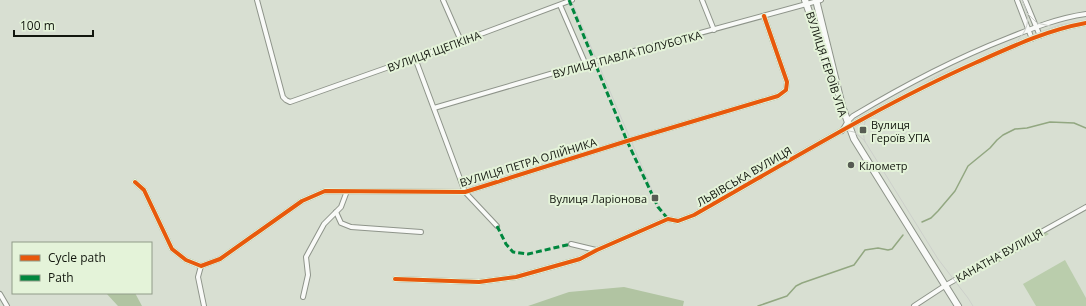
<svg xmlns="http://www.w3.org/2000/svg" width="1086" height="306" font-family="'Open Sans',sans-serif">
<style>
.green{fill:#bacdac}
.forest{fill:#b1c4a2}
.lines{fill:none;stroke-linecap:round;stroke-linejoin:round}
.stream{stroke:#92a781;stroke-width:1.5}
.street-casing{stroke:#8e948a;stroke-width:6}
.secondary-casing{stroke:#8e948a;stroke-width:8}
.street{stroke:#f9faf8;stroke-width:4}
.secondary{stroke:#f9faf8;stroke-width:6}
.tram{stroke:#cdd0cb;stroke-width:1}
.quiet{stroke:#00873e;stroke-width:3;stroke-dasharray:6 3;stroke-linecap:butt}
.cycleway-casing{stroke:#e4f3d9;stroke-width:6}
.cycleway{stroke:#e8590c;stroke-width:4}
.poi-dot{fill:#575c53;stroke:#e4f3d9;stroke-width:1.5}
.labels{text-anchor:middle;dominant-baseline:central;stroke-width:4;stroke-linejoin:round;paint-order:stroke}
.street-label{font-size:11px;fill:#12160e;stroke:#e4f3d9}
.poi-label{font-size:11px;fill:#12160e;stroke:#e4f3d9;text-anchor:start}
</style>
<rect width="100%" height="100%" fill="#d8dfd2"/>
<!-- green -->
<g class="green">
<path d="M 1046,232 L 1049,234 L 994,265 L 995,261 Z"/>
<path d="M 1065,260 L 1086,298 L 1086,306 L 1036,306 L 1023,284 Z"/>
</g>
<!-- forest -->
<g class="forest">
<path d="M 624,287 L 684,301 L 683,306 L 528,306 L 569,292 Z"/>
<path d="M 106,293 L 135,293 L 142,306 L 118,306 Z"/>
</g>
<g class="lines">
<!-- stream -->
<g class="stream">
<path d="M 922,222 L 931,218 L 938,211 L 955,191 L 968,166 L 990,148 L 997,140 L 1003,135 L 1015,129 L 1027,128 L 1050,122 L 1074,123 L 1086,128"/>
<path d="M 758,306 L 787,296 L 796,286 L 802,283 L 854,265 L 865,250 L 878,248 L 888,250 L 892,249 L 903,235"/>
</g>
<defs>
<g id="street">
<path d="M 257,0 L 283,97 L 286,100 L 290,102 L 454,44 L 572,0"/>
<path d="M 443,0 L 461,41"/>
<path d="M 702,0 L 714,30"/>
<path d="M 1017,0 L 1032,39"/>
<path d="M 1025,0 L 1040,36"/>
<path d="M 560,5 L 586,65"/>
<path d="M 415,58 L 465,192 L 497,226"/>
<path d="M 434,108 L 557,72 L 821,0"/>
<path d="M 842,131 L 848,121 L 853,116 C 903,86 954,59 1008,38 C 1033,28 1058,18 1086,14"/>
<path d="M 135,182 L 144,190 L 172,249 L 186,260 L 201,266 L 220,259 L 302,201 L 325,191 L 465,192 L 627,141 L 778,96 L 786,90 L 787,82 L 764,16"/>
<path d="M 336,212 L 341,223 L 351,227 L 421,232"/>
<path d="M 571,244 L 596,250"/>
<path d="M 201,266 L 198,277 L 204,306"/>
<path d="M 395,279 L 479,282 L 516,277 L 580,259 L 597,250 L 668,219 L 678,221 L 694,215 C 786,163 878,106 975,63 C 1011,47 1047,30 1086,23"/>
<path d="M 0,294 L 7,306"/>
<path d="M 303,297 L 308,275 L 306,257 L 324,224 L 341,207 L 347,191"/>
<path d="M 914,306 L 946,285 L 1086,207"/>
</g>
<g id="secondary">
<path d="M 805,0 L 830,72"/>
<path d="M 816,0 L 842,106 L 854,139 L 958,306"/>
</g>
</defs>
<!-- street casing -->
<use href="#street" class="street-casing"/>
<!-- secondary casing -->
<use href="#secondary" class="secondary-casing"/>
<!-- street -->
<use href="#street" class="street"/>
<!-- secondary -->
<use href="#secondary" class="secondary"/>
<!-- tram -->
<g class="tram">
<path d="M 571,0 L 658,204 C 667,221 677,221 693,213 L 937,76 L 1031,36 L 1059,25 L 1086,20"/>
<path d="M 1027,13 L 1037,23 L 1050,26"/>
<path d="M 1018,40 C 1031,26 1029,16 1022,0"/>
<path d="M 840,129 L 854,132 L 864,140 L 938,259 L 968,298 L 973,306"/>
<path d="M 865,142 C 862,132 863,122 870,113"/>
</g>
<!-- quiet -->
<g class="quiet">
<path d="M 569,0 L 627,141 L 658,207 L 668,219"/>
<path d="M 497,226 L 506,244 L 513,252 L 528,254 L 571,244"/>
</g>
<defs>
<g id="cycleway">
<path d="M 135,182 L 144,190 L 172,249 L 186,260 L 201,266 L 220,259 L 302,201 L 325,191 L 465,192 L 627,141 L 778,96 L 786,90 L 787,82 L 764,16"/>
<path d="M 395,279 L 479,282 L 516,277 L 580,259 L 597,250 L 668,219 L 678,221 L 694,215 C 786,163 878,106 975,63 C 1011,47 1047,30 1086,23"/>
</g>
</defs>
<!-- cycleway casing -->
<use href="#cycleway" class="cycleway-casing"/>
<!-- cycleway -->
<use href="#cycleway" class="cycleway"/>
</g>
<!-- markers -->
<g class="poi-dot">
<rect x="859" y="126" width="8" height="8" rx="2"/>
<circle cx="851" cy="165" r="4"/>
<rect x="651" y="194" width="8" height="8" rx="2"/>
</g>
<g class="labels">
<!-- street labels -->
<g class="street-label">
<text transform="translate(434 51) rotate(-20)">ВУЛИЦЯ ЩЕПКІНА</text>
<text transform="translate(627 54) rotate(-15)">ВУЛИЦЯ ПАВЛА ПОЛУБОТКА</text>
<text transform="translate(827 64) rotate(72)">ВУЛИЦЯ ГЕРОЇВ УПА</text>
<text transform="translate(528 162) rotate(-17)">ВУЛИЦЯ ПЕТРА ОЛІЙНИКА</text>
<text transform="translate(744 176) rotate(-30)">ЛЬВІВСЬКА ВУЛИЦЯ</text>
<text transform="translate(999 255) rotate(-29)">КАНАТНА ВУЛИЦЯ</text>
</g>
<!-- poi labels -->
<g class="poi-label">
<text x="871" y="124">Вулиця<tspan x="871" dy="13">Героїв УПА</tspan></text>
<text x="859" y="165">Кілометр</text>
<text x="647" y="198" text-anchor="end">Вулиця Ларіонова</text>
</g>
</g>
<!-- legend -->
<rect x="12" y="242" width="140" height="52" fill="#e4f3d9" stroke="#909b88"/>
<rect x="20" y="255" width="20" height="6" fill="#e8590c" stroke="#909b88"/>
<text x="48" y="262" font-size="12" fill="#12160e">Cycle path</text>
<rect x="20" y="275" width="20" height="6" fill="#00873e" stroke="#909b88"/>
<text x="48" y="282" font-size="12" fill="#12160e">Path</text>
<!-- scale -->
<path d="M14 30v6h79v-6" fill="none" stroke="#12160e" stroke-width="2"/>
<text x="20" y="30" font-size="12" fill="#12160e" stroke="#e4f3d9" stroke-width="3" paint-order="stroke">100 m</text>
</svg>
